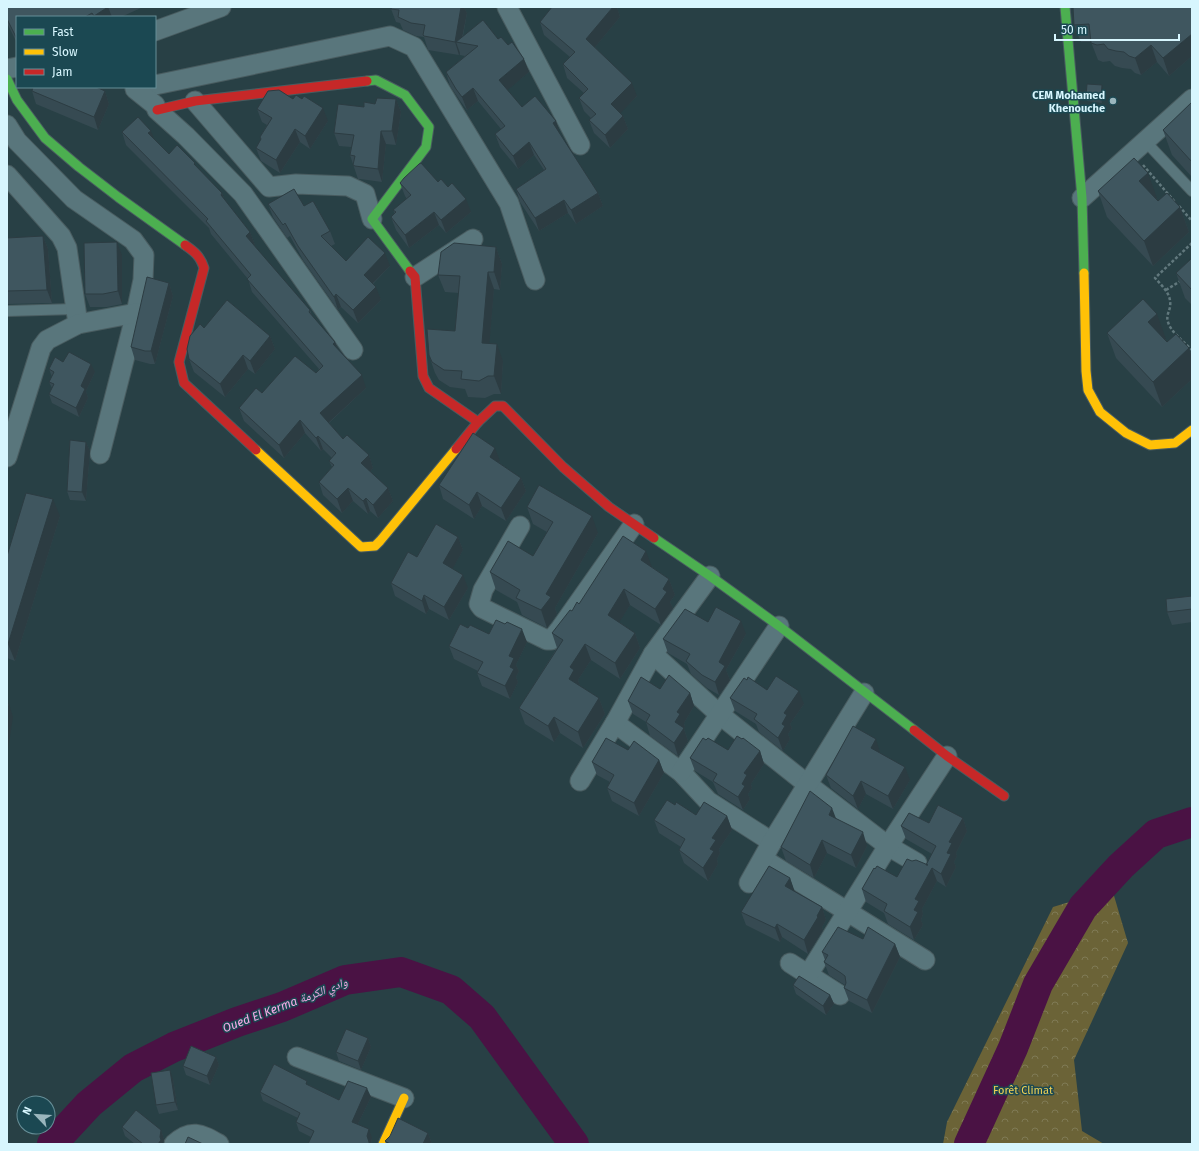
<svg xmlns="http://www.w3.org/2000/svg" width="1199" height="1151" font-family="'Fira Sans','Noto Naskh Arabic',sans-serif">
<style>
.forest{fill:url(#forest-crowns)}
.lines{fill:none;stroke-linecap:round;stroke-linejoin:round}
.river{stroke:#4a1244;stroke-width:30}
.lane-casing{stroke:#495c60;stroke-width:12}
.street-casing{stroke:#495c60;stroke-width:21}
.fast-casing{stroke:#495c60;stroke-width:11}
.slow-casing{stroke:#495c60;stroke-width:11}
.jam-casing{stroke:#495c60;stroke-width:11}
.path{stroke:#61787d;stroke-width:2.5;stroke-dasharray:3 2;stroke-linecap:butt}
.lane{stroke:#59767c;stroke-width:10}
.street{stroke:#59767c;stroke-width:19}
.fast{stroke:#4caf50;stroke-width:9}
.slow{stroke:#ffc107;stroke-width:9}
.jam{stroke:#c62828;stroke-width:9}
.wall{fill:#364a52}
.shaded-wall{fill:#2c3c42}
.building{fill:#3f565f;stroke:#2c3c42}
.poi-dot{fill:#9ab6bd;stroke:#1b4852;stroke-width:1.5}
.labels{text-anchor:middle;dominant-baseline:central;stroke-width:3;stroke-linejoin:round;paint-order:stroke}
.poi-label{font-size:11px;font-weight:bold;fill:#d7f6fe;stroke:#1b4852;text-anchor:end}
.park-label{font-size:11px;fill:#f1d154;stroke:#1b4852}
.water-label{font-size:12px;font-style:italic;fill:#f7abe7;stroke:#1b4852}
</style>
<defs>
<pattern id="forest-crowns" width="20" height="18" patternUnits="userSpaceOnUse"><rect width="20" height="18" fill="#6b6337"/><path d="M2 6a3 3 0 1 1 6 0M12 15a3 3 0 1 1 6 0" fill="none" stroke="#7f7a55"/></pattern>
</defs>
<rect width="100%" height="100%" fill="#284045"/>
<!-- forest -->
<path class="forest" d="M 1112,889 L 1128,943 L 1074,1060 L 1082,1131 L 1104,1144 L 943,1144 L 947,1122 L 1053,907 Z"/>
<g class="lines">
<!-- river -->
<g class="river">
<path d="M 52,1144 L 89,1104 L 133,1068 L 174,1047 L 237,1022 L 282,1007 L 345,980 L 401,972 L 451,990 L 482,1017 L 574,1144"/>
<path d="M 969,1144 L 1013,1048 L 1038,984 L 1083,907 L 1121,866 L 1156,834 L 1192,822"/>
</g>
<defs>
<g id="lane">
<path d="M 1145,141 L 1192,191"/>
<path d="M 7,311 L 75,309"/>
</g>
<g id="street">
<path d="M 507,7 L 580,145"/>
<path d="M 155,31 L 221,7"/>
<path d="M 7,69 L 17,67"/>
<path d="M 155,85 L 390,36 L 414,47 L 509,203 L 535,280"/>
<path d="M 135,89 L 155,105 L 157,110 L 186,136 L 243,194 L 353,350"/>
<path d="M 195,101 L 269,187 L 296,184 L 348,186 L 365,194 L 372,219"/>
<path d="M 7,125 L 17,141 L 74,199 L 133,240 L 144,255 L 143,280 L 136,313 L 100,454"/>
<path d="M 7,175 L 61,236 L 67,248 L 78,324"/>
<path d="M 1082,198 L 1192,99"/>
<path d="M 415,277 L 473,239"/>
<path d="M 7,457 L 41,348 L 47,340 L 78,324 L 136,313"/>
<path d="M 520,526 L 483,590 L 479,604 L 482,608 L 547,640 L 551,640 L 560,629 L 634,524"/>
<path d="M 653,654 L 719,714 L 807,784 L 888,846 L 917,863"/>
<path d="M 615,723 L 681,772 L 708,801 L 772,842"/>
<path d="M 681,772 L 779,626"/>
<path d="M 580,781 L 615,723 L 653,654 L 710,576"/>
<path d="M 763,859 L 925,960"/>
<path d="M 749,883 L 772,842 L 864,693"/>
<path d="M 790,963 L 840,995"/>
<path d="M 808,975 L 888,846 L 947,756"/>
<path d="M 297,1057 L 404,1098"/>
<path d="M 174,1144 C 191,1128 201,1134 219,1144"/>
</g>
<g id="fast">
<path d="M 1065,7 L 1082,198 L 1084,273"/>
<path d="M 7,79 L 17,100 L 45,138 L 79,167 L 118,197 L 185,245"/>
<path d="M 367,81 L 376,80 L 405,95 L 429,127 L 426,147 L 372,219 L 410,271"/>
<path d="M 654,538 L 710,576 L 779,626 L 914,730"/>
</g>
<g id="slow">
<path d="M 1084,273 L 1086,371 L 1088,390 L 1100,412 L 1126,433 L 1150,445 L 1175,443 L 1192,430"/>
<path d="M 256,450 L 361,547 L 375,546 L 380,541 L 456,449"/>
<path d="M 383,1144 L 404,1098"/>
</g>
<g id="jam">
<path d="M 157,110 L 195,101 L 367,81"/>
<path d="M 185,245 C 195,252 200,256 204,268 L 179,362 L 184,383 L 256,450"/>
<path d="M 410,271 L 415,277 L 423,376 L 429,388 L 478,422"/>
<path d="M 456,449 L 478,422 L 495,406 L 503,406 L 563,467 L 609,507 L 654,538"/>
<path d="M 914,730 L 947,756 L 1004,796"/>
</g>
</defs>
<!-- lane casing -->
<use href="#lane" class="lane-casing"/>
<!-- street casing -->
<use href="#street" class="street-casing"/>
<!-- fast casing -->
<use href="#fast" class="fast-casing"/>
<!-- slow casing -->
<use href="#slow" class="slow-casing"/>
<!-- jam casing -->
<use href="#jam" class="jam-casing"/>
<!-- path -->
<g class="path">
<path d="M 1143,165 L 1175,202"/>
<path d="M 1179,206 L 1192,221"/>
<path d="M 1192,243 L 1155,278 C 1162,286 1172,294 1170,307 C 1169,312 1166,316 1168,322 C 1170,331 1185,343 1192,350"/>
<path d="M 1166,290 L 1182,280"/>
</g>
<!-- lane -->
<use href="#lane" class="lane"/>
<!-- street -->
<use href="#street" class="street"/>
<!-- fast -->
<use href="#fast" class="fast"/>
<!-- slow -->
<use href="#slow" class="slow"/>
<!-- jam -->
<use href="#jam" class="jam"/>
</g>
<!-- wall -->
<g class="wall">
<path d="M 7,7 L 143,7 L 121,17 L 17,17 L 17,43 L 7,23 Z"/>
<path d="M 392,7 L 464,7 L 467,13 L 463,36 L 498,39 L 529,72 L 507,90 L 522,107 L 560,134 L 598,193 L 603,206 L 576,224 L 568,213 L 539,231 L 520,202 L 516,189 L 544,170 L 534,155 L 518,169 L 500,147 L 495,134 L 501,129 L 478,101 L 467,110 L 461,102 L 450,86 L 446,72 L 465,56 L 460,55 L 460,53 L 459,55 L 428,50 L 424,37 L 416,36 L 403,30 L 400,23 L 396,22 L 391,9 Z"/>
<path d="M 552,7 L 617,7 L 620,17 L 595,47 L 637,96 L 620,113 L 623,116 L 628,129 L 610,148 L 594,133 L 589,120 L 591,118 L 584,111 L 579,98 L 584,93 L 567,78 L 563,64 L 570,57 L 544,35 L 540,22 Z"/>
<path d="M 1192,7 L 1192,56 L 1169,76 L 1157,62 L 1141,75 L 1135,73 L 1131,69 L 1122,68 L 1115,66 L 1110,61 L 1103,62 L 1098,60 L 1091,42 L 1081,42 L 1074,25 Z"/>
<path d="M 1103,90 L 1102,103 L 1087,101 L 1086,97 Z"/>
<path d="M 32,91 L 105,91 L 109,104 L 98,130 L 36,104 Z"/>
<path d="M 396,99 L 401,112 L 396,145 L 386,144 L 382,182 L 360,179 L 358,179 L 350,155 L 351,147 L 339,146 L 334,133 L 364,107 Z"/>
<path d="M 1192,102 L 1192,177 L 1172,155 L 1163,130 Z"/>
<path d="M 257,109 L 328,121 L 310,149 L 300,142 L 280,173 L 261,161 L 256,148 L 261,140 L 260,137 L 267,125 L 262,122 Z"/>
<path d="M 122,132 L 154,139 L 169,154 L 196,166 L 222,193 L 225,201 L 250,232 L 255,245 L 254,246 L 310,310 L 312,316 L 335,342 L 338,350 L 366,388 L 329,423 L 343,439 L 369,455 L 373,468 L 370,472 L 388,488 L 393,501 L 378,518 L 370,511 L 368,514 L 353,501 L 342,513 L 323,495 L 319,482 L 332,467 L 329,461 L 332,458 L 323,449 L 321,451 L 305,433 L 284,458 L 244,421 L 239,408 L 262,393 L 316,373 L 319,369 L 252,292 L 248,279 L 211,234 L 209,228 L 126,145 Z"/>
<path d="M 438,182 L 471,212 L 446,233 L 439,225 L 409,248 L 396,230 L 391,217 L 395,214 L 393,210 L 407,199 L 405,196 L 400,183 Z"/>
<path d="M 1098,191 L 1157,198 L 1156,199 L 1158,201 L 1180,207 L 1189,232 L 1153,266 L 1107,217 Z"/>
<path d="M 268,204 L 304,206 L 330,231 L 335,244 L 331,246 L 346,261 L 390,266 L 373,284 L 381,300 L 358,323 L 341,307 L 338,310 L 303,260 L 290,236 L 287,238 L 273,217 Z"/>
<path d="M 43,236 L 48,249 L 52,303 L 7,304 L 7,238 Z"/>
<path d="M 496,247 L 502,264 L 500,290 L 494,289 L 489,343 L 503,361 L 501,394 L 494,394 L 485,398 L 468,397 L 465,389 L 450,387 L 439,380 L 435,373 L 429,355 L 455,331 L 459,293 L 445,292 L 438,275 Z"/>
<path d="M 122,255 L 122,304 L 107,307 L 90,307 L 85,294 Z"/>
<path d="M 1192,258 L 1192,305 L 1185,298 L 1176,273 Z"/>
<path d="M 169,283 L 173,296 L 155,364 L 150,364 L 135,360 L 131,347 Z"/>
<path d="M 204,328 L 270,336 L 275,349 L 255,374 L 248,369 L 225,397 L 194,372 L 189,359 Z"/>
<path d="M 1107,333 L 1166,339 L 1165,340 L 1167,342 L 1189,348 L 1192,357 L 1192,379 L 1162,407 L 1116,358 Z"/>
<path d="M 63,362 L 95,372 L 86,391 L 88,398 L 79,417 L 52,403 L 49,394 L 52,388 L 49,382 L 52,377 L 49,369 Z"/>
<path d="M 86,442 L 90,451 L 86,501 L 70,500 L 67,491 Z"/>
<path d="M 500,461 L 499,463 L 521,478 L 526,491 L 506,521 L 482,506 L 474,519 L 443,499 L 439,485 Z"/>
<path d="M 527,507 L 598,533 L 555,608 L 557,614 L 547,628 L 522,615 L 517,602 L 496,590 L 490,572 L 533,556 L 547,532 L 533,524 Z"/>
<path d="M 60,516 L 15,661 L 7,658 L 7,556 Z"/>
<path d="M 458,537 L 463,550 L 452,569 L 468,588 L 449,620 L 429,609 L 426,614 L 395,596 L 391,583 L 417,557 Z"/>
<path d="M 652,567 L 669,579 L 675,595 L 670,602 L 673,608 L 661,625 L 630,605 L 619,622 L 635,633 L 640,648 L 620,679 L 591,660 L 578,680 L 580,686 L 599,698 L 605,714 L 583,748 L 560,733 L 554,742 L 525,724 L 519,708 L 557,648 L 552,633 L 579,604 Z"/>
<path d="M 1192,596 L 1192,622 L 1172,625 L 1167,612 Z"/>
<path d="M 708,622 L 746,634 L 726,670 L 730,680 L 719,695 L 707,688 L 691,674 L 687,664 L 668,653 L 663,639 Z"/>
<path d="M 468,628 L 489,634 L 527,642 L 516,665 L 519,671 L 516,677 L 518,682 L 510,699 L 482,686 L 477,673 L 478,671 L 454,659 L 449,646 Z"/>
<path d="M 660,689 L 690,693 L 694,706 L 684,723 L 685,727 L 684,729 L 688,741 L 678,756 L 650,736 L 646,722 L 633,714 L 628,701 Z"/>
<path d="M 767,690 L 804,704 L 790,724 L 792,728 L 788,734 L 790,739 L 783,751 L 759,732 L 756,724 L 735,711 L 730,698 Z"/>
<path d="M 706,740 L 728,750 L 760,751 L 764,764 L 751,784 L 752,788 L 748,794 L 750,799 L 743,810 L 718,794 L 713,782 L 695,771 L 690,758 Z"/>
<path d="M 628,750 L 659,760 L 664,773 L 639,816 L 612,801 L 607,788 L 610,782 L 597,775 L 592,762 Z"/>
<path d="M 880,752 L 880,753 L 910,780 L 893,809 L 866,794 L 858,809 L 831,788 L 826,775 Z"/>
<path d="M 675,805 L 696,815 L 727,816 L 732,830 L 719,849 L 720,853 L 717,859 L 718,864 L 708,881 L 684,863 L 679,850 L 681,847 L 659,833 L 654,820 Z"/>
<path d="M 963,818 L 967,831 L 956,853 L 957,856 L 954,862 L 956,867 L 946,887 L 937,881 L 922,909 L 923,914 L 921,920 L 923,925 L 914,940 L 888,924 L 884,913 L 866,902 L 862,889 L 897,877 L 926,865 L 932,854 L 906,839 L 901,826 L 929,823 Z"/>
<path d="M 836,819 L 867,846 L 856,868 L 827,853 L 814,878 L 786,861 L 781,847 Z"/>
<path d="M 790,878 L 794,891 L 822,907 L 826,920 L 822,927 L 823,930 L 808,954 L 782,937 L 780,942 L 746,925 L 741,912 Z"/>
<path d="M 863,939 L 895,944 L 900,957 L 872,1013 L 849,1001 L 844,988 L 845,985 L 829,975 L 824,962 L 825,960 L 822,952 Z"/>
<path d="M 793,985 L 830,995 L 834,1004 L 826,1015 L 796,994 Z"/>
<path d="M 368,1038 L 371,1047 L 361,1070 L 339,1061 L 336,1052 Z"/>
<path d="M 216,1057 L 219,1065 L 210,1085 L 186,1075 L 183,1066 Z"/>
<path d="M 173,1079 L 178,1110 L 159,1114 L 156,1105 Z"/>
<path d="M 309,1085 L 339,1100 L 371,1097 L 358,1124 L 372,1138 L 371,1144 L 308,1144 L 311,1137 L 299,1131 L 296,1122 L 298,1118 L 263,1101 L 260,1092 Z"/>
<path d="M 122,1127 L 161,1130 L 164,1139 L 163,1144 L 135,1144 L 125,1136 Z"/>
<path d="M 428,1133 L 432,1144 L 386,1144 L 385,1141 Z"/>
</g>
<!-- shaded-wall -->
<g class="shaded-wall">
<path d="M 108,7 L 112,17 L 95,17 L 94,16 Z"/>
<path d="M 461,7 L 464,7 L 467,13 L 461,43 L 456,42 L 460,53 L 459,55 L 455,42 Z"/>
<path d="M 613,7 L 617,7 L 620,17 L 591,52 L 586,39 Z"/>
<path d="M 1192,34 L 1192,56 L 1169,76 L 1163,58 Z"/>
<path d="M 1151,45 L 1157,62 L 1141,75 L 1135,58 Z"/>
<path d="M 524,59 L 529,72 L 504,93 L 499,80 Z"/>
<path d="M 632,83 L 637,96 L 616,118 L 611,104 Z"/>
<path d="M 1102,85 L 1103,90 L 1102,103 L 1101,98 Z"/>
<path d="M 473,88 L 478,101 L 467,110 L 462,97 Z"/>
<path d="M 105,91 L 109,104 L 98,130 L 94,117 Z"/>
<path d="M 396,99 L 401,112 L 396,145 L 392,131 Z"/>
<path d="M 323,108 L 328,121 L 310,149 L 305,136 Z"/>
<path d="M 623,116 L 628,129 L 610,148 L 605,135 Z"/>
<path d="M 556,121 L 560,134 L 553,123 Z"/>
<path d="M 295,129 L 300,142 L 280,173 L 276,160 Z"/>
<path d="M 151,131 L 156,144 L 148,133 Z"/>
<path d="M 381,131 L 386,144 L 382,182 L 378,169 Z"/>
<path d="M 529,142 L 534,155 L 518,169 L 513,156 Z"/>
<path d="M 1148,173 L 1157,198 L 1149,206 L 1139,181 Z"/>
<path d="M 222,193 L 227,207 L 221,195 Z"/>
<path d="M 598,193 L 603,206 L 576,224 L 571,210 Z"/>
<path d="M 466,199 L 471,212 L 446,233 L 441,220 Z"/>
<path d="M 564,200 L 568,213 L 539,231 L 535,218 Z"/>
<path d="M 1180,207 L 1189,232 L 1153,266 L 1144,241 Z"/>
<path d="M 434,212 L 439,225 L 409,248 L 405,235 Z"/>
<path d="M 250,232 L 255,245 L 251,249 L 246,236 Z"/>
<path d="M 43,236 L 48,249 L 52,303 L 47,290 Z"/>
<path d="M 117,242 L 122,255 L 122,304 L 118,291 Z"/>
<path d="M 496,247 L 502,264 L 500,290 L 494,272 Z"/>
<path d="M 385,253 L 390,266 L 368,288 L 364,275 Z"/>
<path d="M 488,272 L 494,289 L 488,360 L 482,343 Z"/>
<path d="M 169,283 L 173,296 L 155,364 L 151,351 Z"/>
<path d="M 376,287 L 381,300 L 358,323 L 353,310 Z"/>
<path d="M 336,294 L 341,307 L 338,310 L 334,297 Z"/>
<path d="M 1157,314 L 1166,339 L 1157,347 L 1148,322 Z"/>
<path d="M 270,336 L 275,349 L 255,374 L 250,361 Z"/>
<path d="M 335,342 L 340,355 L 333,344 Z"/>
<path d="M 497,344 L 503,361 L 501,394 L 494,376 Z"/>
<path d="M 1189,348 L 1192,357 L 1192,379 L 1162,407 L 1153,382 Z"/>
<path d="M 243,355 L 248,369 L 225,397 L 220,384 Z"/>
<path d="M 91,364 L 95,372 L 86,391 L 88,398 L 79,417 L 76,408 L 81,386 Z"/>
<path d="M 362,375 L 366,388 L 325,426 L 320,413 Z"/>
<path d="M 300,420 L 305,433 L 284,458 L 279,445 Z"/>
<path d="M 318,436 L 323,449 L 321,451 L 316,438 Z"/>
<path d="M 86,442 L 90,451 L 86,501 L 82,492 Z"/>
<path d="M 495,448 L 500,461 L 494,470 L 490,457 Z"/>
<path d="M 369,455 L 373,468 L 366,477 L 361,463 Z"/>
<path d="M 521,478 L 526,491 L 506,521 L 501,508 Z"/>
<path d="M 348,488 L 353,501 L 342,513 L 337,499 Z"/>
<path d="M 388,488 L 393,501 L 378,518 L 373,505 Z"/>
<path d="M 477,492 L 482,506 L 474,519 L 469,505 Z"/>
<path d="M 366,498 L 370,511 L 368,514 L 363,501 Z"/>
<path d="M 53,499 L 60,516 L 15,661 L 8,644 Z"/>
<path d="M 592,516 L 598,533 L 555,608 L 557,614 L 547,628 L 541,610 L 546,594 Z"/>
<path d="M 458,537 L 463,550 L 448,577 L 443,563 Z"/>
<path d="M 646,551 L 652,567 L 646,576 L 641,560 Z"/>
<path d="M 463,575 L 468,588 L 449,620 L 444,607 Z"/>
<path d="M 669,579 L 675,595 L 670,602 L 673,608 L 661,625 L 655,609 L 663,589 Z"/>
<path d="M 624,589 L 630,605 L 614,631 L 608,615 Z"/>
<path d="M 424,595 L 429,609 L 426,614 L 422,601 Z"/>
<path d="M 741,621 L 746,634 L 726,670 L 730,680 L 719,695 L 715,682 L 719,662 Z"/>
<path d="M 522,629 L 527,642 L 516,665 L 519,671 L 516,677 L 518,682 L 510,699 L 505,686 L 510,667 L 509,656 Z"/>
<path d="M 635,633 L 640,648 L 620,679 L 615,663 Z"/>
<path d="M 585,644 L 591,660 L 578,680 L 580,686 L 569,679 L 570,667 Z"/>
<path d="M 799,691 L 804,704 L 790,724 L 792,728 L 788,734 L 790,739 L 783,751 L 778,738 L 784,713 Z"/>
<path d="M 690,693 L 694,706 L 684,723 L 685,727 L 684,729 L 688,741 L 678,756 L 674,743 L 675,722 L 677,712 Z"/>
<path d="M 599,698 L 605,714 L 583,748 L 578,732 Z"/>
<path d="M 9,704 L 13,717 L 7,756 L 7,714 Z"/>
<path d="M 554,717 L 560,733 L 554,742 L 548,726 Z"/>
<path d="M 876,739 L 880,752 L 875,761 L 871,748 Z"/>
<path d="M 760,751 L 764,764 L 751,784 L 752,788 L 748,794 L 750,799 L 743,810 L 738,797 L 742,784 L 744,773 Z"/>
<path d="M 659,760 L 664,773 L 639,816 L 634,803 Z"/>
<path d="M 905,767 L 910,780 L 893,809 L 888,796 Z"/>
<path d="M 861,781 L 866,794 L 858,809 L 853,796 Z"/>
<path d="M 832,808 L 837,821 L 829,815 Z"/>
<path d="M 727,816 L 732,830 L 719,849 L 720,853 L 717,859 L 718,864 L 708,881 L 703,868 L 710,849 L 712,838 Z"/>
<path d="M 963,818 L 967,831 L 956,853 L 957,856 L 954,862 L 956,867 L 946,887 L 941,874 L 947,853 L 949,842 Z"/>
<path d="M 863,832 L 867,846 L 856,868 L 851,855 Z"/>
<path d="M 822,840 L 827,853 L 814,878 L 810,865 Z"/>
<path d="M 932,868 L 937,881 L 922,909 L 923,914 L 921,920 L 923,925 L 914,940 L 910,927 L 914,910 L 915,899 Z"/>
<path d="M 790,878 L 795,892 L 785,886 Z"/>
<path d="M 822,907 L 826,920 L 822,927 L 823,930 L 808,954 L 804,940 Z"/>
<path d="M 777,924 L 782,937 L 780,942 L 775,928 Z"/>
<path d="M 895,944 L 900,957 L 872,1013 L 867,1000 Z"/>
<path d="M 830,995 L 834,1004 L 826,1015 L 823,1006 Z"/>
<path d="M 368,1038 L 371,1047 L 361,1070 L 358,1061 Z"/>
<path d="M 216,1057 L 219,1065 L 210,1085 L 207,1076 Z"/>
<path d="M 170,1070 L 173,1079 L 178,1110 L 175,1102 Z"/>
<path d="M 367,1088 L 371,1097 L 355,1130 L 352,1122 Z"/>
<path d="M 369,1129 L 372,1138 L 371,1144 L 369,1144 L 367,1136 Z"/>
<path d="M 161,1130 L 164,1139 L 163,1144 L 158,1144 Z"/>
<path d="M 428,1133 L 432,1144 L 423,1144 Z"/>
</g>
<!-- building -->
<g class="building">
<path d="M 7,7 L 108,7 L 94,16 L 92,13 L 85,17 L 17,17 L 17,39 L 7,19 Z"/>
<path d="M 392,7 L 461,7 L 455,42 L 424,36 L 423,35 L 425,25 L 411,23 L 398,17 L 399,10 L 391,9 Z"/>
<path d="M 552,7 L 613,7 L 586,39 L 632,83 L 611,104 L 623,116 L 605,135 L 589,120 L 596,114 L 579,98 L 588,89 L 563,64 L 575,52 L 540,22 Z"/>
<path d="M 1073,7 L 1146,7 L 1146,8 L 1147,7 L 1192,7 L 1192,34 L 1163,58 L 1151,45 L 1135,58 L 1129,56 L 1124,52 L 1116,51 L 1108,49 L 1104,44 L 1097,45 L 1091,43 L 1089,24 L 1074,25 Z"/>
<path d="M 483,20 L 498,39 L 501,37 L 508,45 L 512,42 L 524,59 L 499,80 L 522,107 L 535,96 L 556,121 L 553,123 L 598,193 L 571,210 L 564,200 L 535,218 L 516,189 L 546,169 L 529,142 L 513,156 L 495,134 L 505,126 L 473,88 L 462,97 L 456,89 L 446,72 L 478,46 L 456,42 Z"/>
<path d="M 1087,84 L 1102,85 L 1101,98 L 1086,97 Z"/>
<path d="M 33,87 L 96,87 L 105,91 L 94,117 L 32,91 Z"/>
<path d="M 279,90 L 293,99 L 296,95 L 302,99 L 304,96 L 323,108 L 305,136 L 295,129 L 276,160 L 256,148 L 261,139 L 260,137 L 272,118 L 257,109 L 268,91 Z"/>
<path d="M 377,98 L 396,99 L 392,131 L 381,131 L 378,169 L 355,166 L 353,165 L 355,156 L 350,155 L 354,135 L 334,133 L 338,104 L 364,107 L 364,102 L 375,104 Z"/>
<path d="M 1192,102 L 1192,162 L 1163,130 Z"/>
<path d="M 138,117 L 151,131 L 148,133 L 169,154 L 177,145 L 195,163 L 194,164 L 222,193 L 221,195 L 250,232 L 246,236 L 310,310 L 309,312 L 335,342 L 333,344 L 362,375 L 320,413 L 343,439 L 347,435 L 369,455 L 361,463 L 388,488 L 373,505 L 366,498 L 363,501 L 348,488 L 337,499 L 319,482 L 334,465 L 329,461 L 336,453 L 318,436 L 316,438 L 300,420 L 279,445 L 239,408 L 256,388 L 262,393 L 295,356 L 316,373 L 323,366 L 247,279 L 251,275 L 206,221 L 208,219 L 122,132 Z"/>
<path d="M 1134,158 L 1148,173 L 1139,181 L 1158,201 L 1167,193 L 1180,207 L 1144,241 L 1098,191 Z"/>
<path d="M 421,163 L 438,182 L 441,179 L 448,187 L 452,183 L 466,199 L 441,220 L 434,212 L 405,235 L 391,217 L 396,212 L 393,210 L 411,195 L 400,183 L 404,178 L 419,164 Z"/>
<path d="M 294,189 L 304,206 L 313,201 L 330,231 L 321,236 L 346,261 L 368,237 L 385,253 L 364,275 L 376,287 L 353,310 L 336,294 L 334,297 L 298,246 L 285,223 L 283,225 L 268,204 Z"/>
<path d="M 43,236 L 47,290 L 7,291 L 7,238 Z"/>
<path d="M 117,242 L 118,291 L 103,294 L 85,294 L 84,243 Z"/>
<path d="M 454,243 L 496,247 L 494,272 L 488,272 L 482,343 L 497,344 L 494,376 L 488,376 L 479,381 L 461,379 L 462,371 L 444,370 L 432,362 L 429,355 L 427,329 L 455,331 L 460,276 L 438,275 L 441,252 Z"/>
<path d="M 1192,258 L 1192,290 L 1176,273 Z"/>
<path d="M 147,277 L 169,283 L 151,351 L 145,351 L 131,347 Z"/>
<path d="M 1143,299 L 1157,314 L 1148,322 L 1167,342 L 1176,334 L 1189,348 L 1153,382 L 1107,333 Z"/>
<path d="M 227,300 L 270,336 L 250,361 L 243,355 L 220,384 L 189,359 L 187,349 L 190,336 L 200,324 L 204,328 Z"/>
<path d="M 69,352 L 91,364 L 81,386 L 85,389 L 76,408 L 49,394 L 54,384 L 49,382 L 54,372 L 49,369 L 55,357 L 63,362 Z"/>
<path d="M 473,433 L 495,448 L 490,457 L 521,478 L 501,508 L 477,492 L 469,505 L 439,485 Z"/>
<path d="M 70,440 L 86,442 L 82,492 L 67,491 Z"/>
<path d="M 539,485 L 592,516 L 546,594 L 551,597 L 541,610 L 516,598 L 520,590 L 490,572 L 508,541 L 533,556 L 553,522 L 527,507 Z"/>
<path d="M 26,493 L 53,499 L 8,644 L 7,643 L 7,556 Z"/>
<path d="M 436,524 L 458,537 L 443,563 L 463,575 L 444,607 L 424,595 L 422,601 L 391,583 L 408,552 L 417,557 Z"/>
<path d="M 623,536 L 646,551 L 641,560 L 669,579 L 663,589 L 667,592 L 655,609 L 624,589 L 608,615 L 635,633 L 615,663 L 585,644 L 570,667 L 574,670 L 569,679 L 599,698 L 578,732 L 554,717 L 548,726 L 519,708 L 563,640 L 552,633 L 570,610 L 572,611 L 577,602 L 579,604 Z"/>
<path d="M 1192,596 L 1192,609 L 1167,612 L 1166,599 Z"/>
<path d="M 716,607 L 741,621 L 719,662 L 725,666 L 715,682 L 702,675 L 686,661 L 690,654 L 663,639 L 685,609 L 708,622 Z"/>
<path d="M 496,620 L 505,624 L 507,622 L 522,629 L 509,656 L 514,658 L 510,667 L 514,669 L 505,686 L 477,673 L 483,662 L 449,646 L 460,624 L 468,628 L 470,625 L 489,634 Z"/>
<path d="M 669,675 L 690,693 L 677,712 L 680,714 L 675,722 L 684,728 L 674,743 L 646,722 L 650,715 L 628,701 L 641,677 L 660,689 Z"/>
<path d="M 776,676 L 799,691 L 784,713 L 787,715 L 782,724 L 785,726 L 778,738 L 754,719 L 757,714 L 730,698 L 744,678 L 747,680 L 748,677 L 767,690 Z"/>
<path d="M 7,704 L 9,704 L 7,714 Z"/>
<path d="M 853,726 L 876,739 L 871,748 L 905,767 L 888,796 L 861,781 L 853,796 L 826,775 Z"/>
<path d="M 737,736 L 742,739 L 743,738 L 760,751 L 744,773 L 747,775 L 742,784 L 745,786 L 738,797 L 713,781 L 717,774 L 690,758 L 703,738 L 706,740 L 708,738 L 728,750 Z"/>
<path d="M 606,738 L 628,750 L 634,741 L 659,760 L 634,803 L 607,788 L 614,775 L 592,762 Z"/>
<path d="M 810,791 L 832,808 L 829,815 L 863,832 L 851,855 L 822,840 L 810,865 L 781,847 Z"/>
<path d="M 667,800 L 675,805 L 676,802 L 696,815 L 704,802 L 727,816 L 712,838 L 716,840 L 710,849 L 714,851 L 703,868 L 679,850 L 685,839 L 654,820 Z"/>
<path d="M 938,805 L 963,818 L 949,842 L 952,843 L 947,853 L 951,854 L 941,874 L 932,868 L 915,899 L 919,901 L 914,910 L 918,912 L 910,927 L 884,911 L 887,904 L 862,889 L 874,868 L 875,869 L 877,866 L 897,877 L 907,859 L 912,861 L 916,860 L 928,865 L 926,865 L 936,846 L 901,826 L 909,813 L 929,823 Z"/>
<path d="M 769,866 L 790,878 L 785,886 L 822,907 L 817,916 L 818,917 L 804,940 L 777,924 L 775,928 L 741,912 Z"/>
<path d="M 838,927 L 863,939 L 868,927 L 895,944 L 867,1000 L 844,988 L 846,983 L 845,976 L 841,973 L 824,962 L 828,955 L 822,952 Z"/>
<path d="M 799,976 L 830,995 L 823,1006 L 793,985 Z"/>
<path d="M 346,1029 L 368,1038 L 358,1061 L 336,1052 Z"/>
<path d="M 191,1046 L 216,1057 L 207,1076 L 183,1066 Z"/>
<path d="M 274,1064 L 307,1081 L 306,1084 L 339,1100 L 348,1081 L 367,1088 L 352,1122 L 369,1129 L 367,1136 L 369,1142 L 369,1144 L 308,1144 L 314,1131 L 296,1122 L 300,1113 L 260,1092 Z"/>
<path d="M 170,1070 L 175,1102 L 156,1105 L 151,1073 Z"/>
<path d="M 136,1110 L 161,1130 L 160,1137 L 161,1140 L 158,1144 L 143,1144 L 122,1127 Z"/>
<path d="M 398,1118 L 428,1133 L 423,1144 L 390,1144 L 385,1141 L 390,1136 Z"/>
<path d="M 188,1137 L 203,1144 L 185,1144 Z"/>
</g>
<!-- markers -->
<circle class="poi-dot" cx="1113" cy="101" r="4"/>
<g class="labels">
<!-- poi labels -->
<g class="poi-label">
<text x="1105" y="95">CEM Mohamed<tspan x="1105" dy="13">Khenouche</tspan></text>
</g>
<!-- park labels -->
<g class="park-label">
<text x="1023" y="1090">Forêt Climat</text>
</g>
<!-- water labels -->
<g class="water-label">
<text transform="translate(285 1005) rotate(-21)">Oued El Kerma وادي الكرمة</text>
</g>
</g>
<!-- border -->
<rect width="1199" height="1151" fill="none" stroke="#d7f6fe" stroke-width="16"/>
<!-- legend -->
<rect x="16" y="16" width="140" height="72" fill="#1b4852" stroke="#668e97"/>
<rect x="24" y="29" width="20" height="6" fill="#4caf50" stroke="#668e97"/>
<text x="52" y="36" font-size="12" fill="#d7f6fe">Fast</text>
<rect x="24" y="49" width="20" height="6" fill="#ffc107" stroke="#668e97"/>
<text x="52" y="56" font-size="12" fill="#d7f6fe">Slow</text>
<rect x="24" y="69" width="20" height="6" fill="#c62828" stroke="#668e97"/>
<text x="52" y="76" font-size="12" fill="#d7f6fe">Jam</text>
<!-- north arrow -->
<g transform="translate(36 1115) rotate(295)"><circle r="19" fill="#1b4852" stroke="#668e97"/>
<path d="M0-3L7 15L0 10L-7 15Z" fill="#9ab6bd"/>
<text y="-6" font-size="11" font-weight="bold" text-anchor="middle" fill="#d7f6fe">N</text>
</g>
<!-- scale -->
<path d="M1055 34v6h124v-6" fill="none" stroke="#d7f6fe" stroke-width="2"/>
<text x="1061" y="34" font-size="12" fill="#d7f6fe" stroke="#1b4852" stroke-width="3" paint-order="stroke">50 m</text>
</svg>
